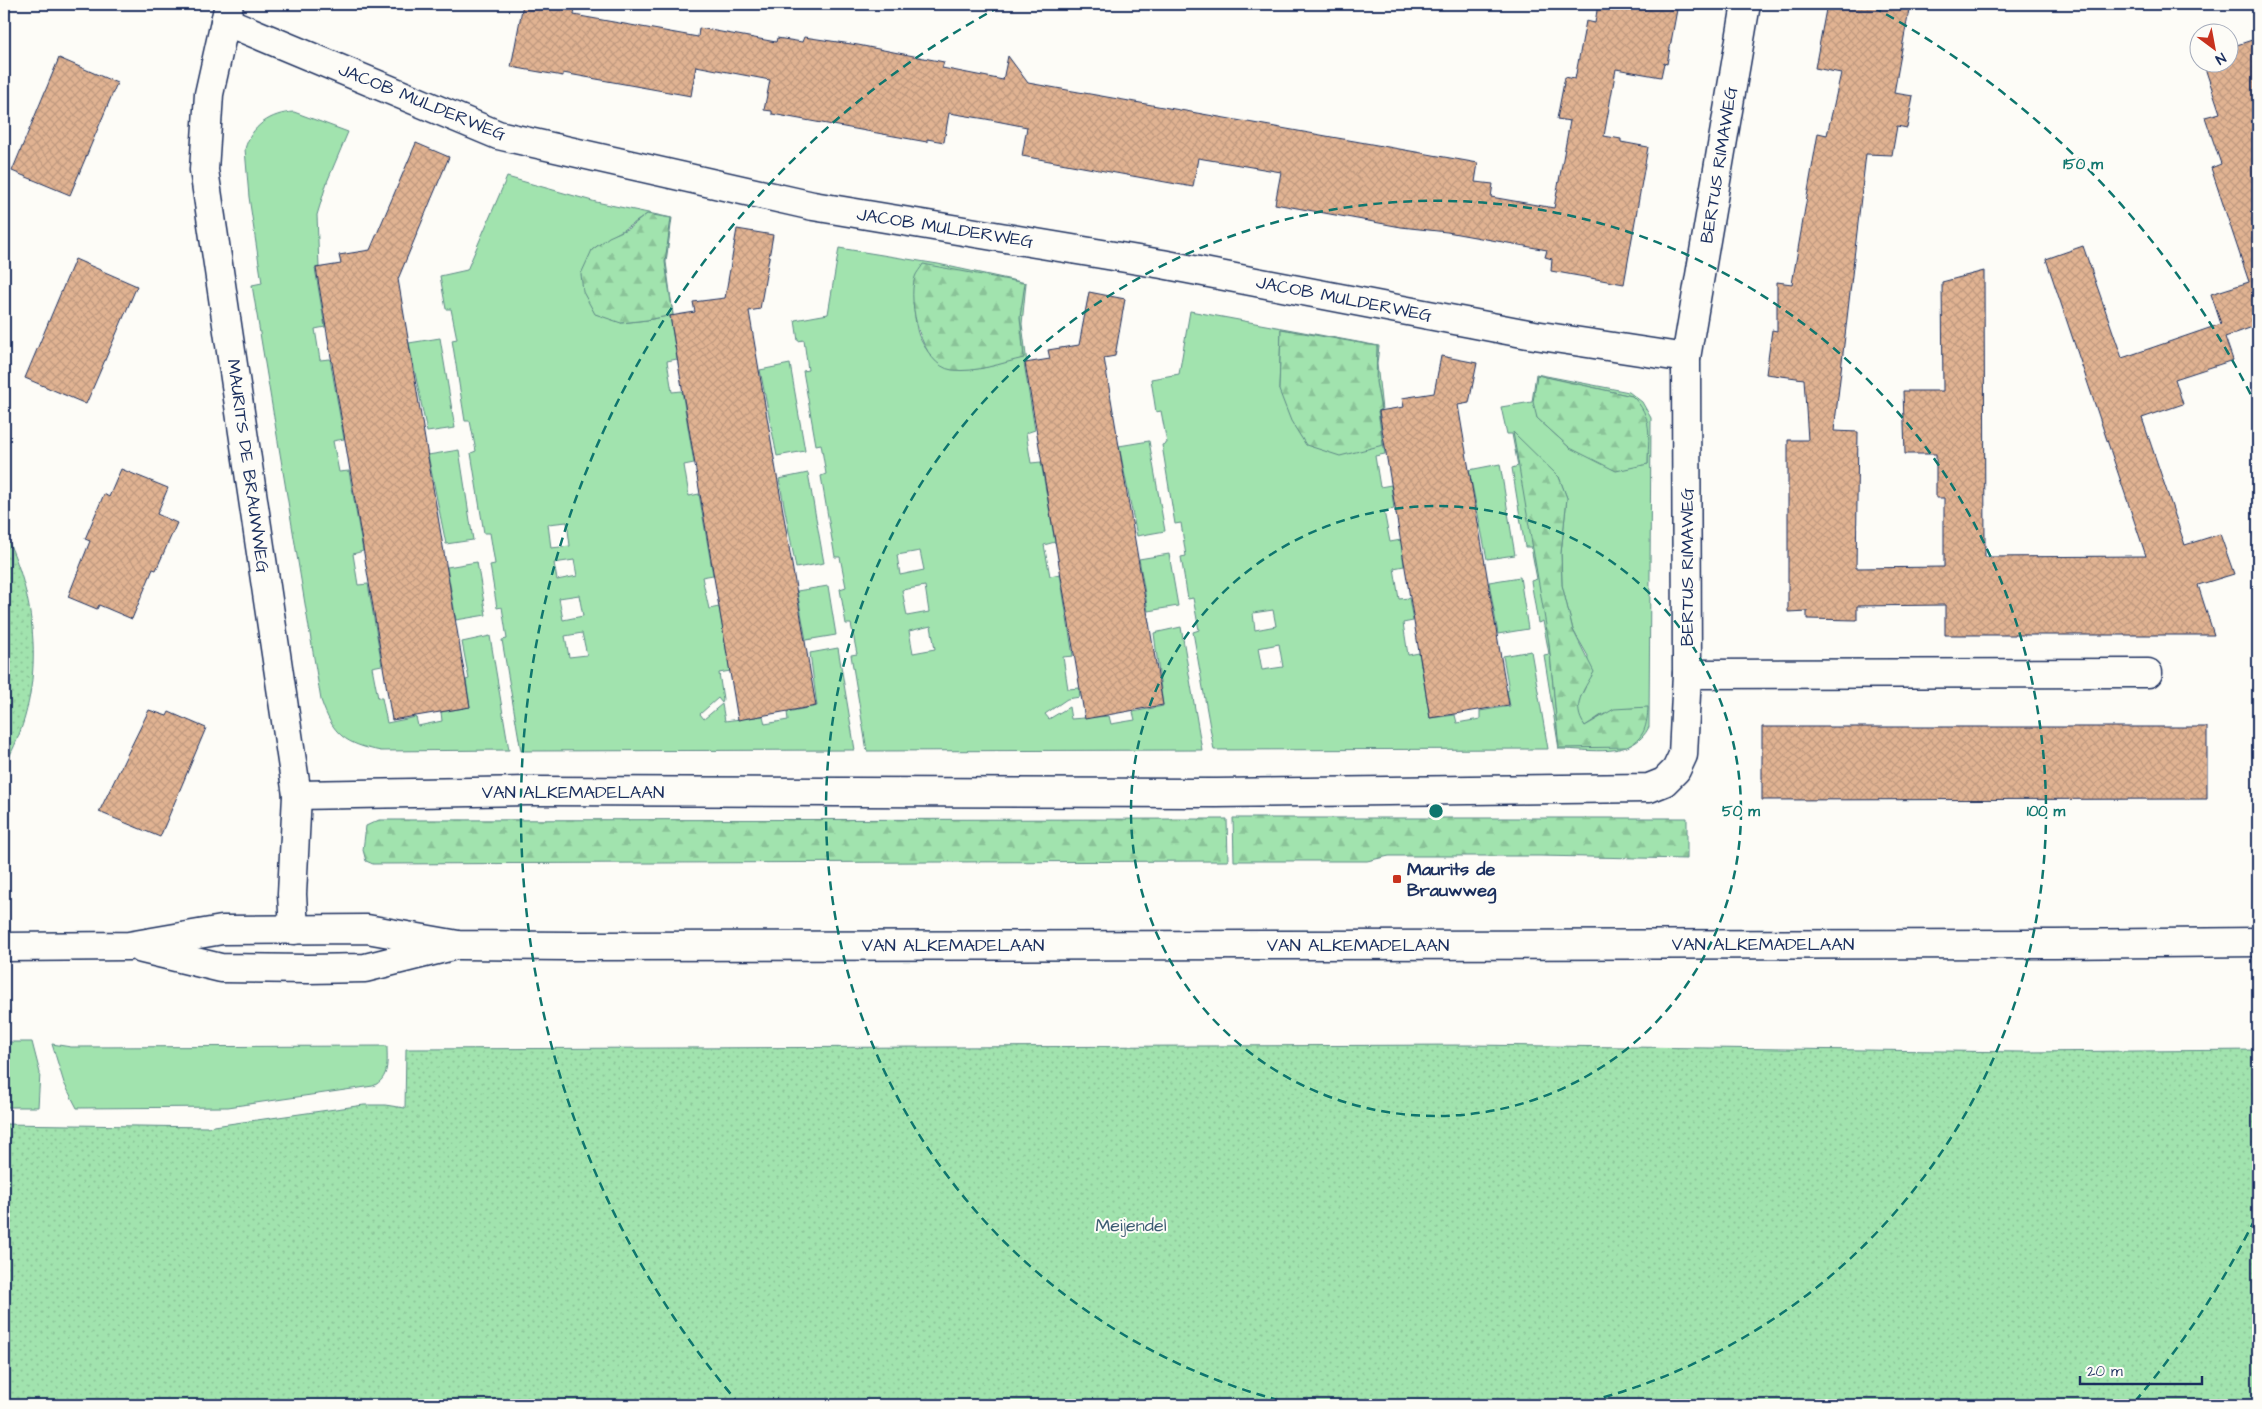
<svg xmlns="http://www.w3.org/2000/svg" width="2262" height="1409" font-family="'Architects Daughter',sans-serif">
<style>
.grass{fill:#a1e3ae;stroke:#5e8986;fill-rule:evenodd}
.forest{fill:url(#forest-firs);stroke:#5e8986}
.park{fill:url(#park-dots);stroke:#5e8986}
.building{fill:url(#building-cross-hatch);stroke:#1b2f5e}
.lines{fill:none;stroke-linecap:round;stroke-linejoin:round}
.minor-casing{stroke:#1b2f5e;stroke-width:31}
.secondary-casing{stroke:#1b2f5e;stroke-width:31}
.minor{stroke:#fdfcf7;stroke-width:28}
.secondary{stroke:#fdfcf7;stroke-width:28}
.ring{fill:none;stroke:#0f766e;stroke-width:2.5;stroke-dasharray:9 6}
.poi-dot{fill:#c8321e;stroke:#fdfcf7;stroke-width:2}
.labels{text-anchor:middle;dominant-baseline:central;stroke-width:4;stroke-linejoin:round;paint-order:stroke}
.street-label{font-size:18px;fill:#1b2f5e;stroke:#fdfcf7}
.poi-label{font-size:18px;font-weight:bold;fill:#1b2f5e;stroke:#fdfcf7;text-anchor:start}
.park-label{font-size:18px;fill:#3c5c72;stroke:#fdfcf7}
.centre{fill:#0f766e;stroke:#fdfcf7;stroke-width:2.5}
.ring-label{font-size:15px;text-anchor:middle;font-weight:bold;fill:#0f766e;stroke:#fdfcf7;stroke-width:4;stroke-linejoin:round;paint-order:stroke}
</style>
<defs>
<pattern id="forest-firs" width="22" height="20" patternUnits="userSpaceOnUse" patternTransform="scale(1.25)"><rect width="22" height="20" fill="#a1e3ae"/><path d="M5 1l3.5 6h-7zM16 11l3.5 6h-7z" fill="#8ac398"/></pattern>
<pattern id="park-dots" width="8" height="8" patternUnits="userSpaceOnUse" patternTransform="scale(1.25)"><rect width="8" height="8" fill="#a1e3ae"/><path d="M2 2h.1M6 6h.1" fill="none" stroke="#8ac398" stroke-width="1.8" stroke-linecap="round"/></pattern>
<pattern id="building-cross-hatch" width="8" height="8" patternUnits="userSpaceOnUse" patternTransform="scale(1.25)"><rect width="8" height="8" fill="#e1b392"/><path d="M0 0l8 8M0 8l8-8" fill="none" stroke="#c09a80"/></pattern>
</defs>
<rect width="100%" height="100%" fill="#fdfcf7"/>
<filter id="ink" filterUnits="userSpaceOnUse"><feTurbulence type="fractalNoise" baseFrequency=".02" numOctaves="2"/><feDisplacementMap in="SourceGraphic" scale="10" xChannelSelector="R" yChannelSelector="G"/><feConvolveMatrix kernelMatrix="1 2 1 2 8 2 1 2 1" color-interpolation-filters="sRGB"/></filter>
<g filter="url(#ink)">
<!-- grass -->
<g class="grass">
<path d="M 294,112 L 348,132 L 327,182 L 317,215 L 319,267 L 315,268 L 325,327 L 315,329 L 320,360 L 330,359 L 344,439 L 333,441 L 339,472 L 349,471 L 363,551 L 353,554 L 358,585 L 368,584 L 382,665 L 372,667 L 378,698 L 382,698 L 387,723 L 416,717 L 418,726 L 442,721 L 441,712 L 470,707 L 466,680 L 469,679 L 462,642 L 490,636 L 509,750 L 381,751 C 345,744 333,735 321,700 L 252,285 L 262,283 L 249,197 L 245,149 C 251,126 271,113 294,112 Z"/>
<path d="M 507,177 L 596,202 L 672,218 L 666,262 L 673,315 L 670,316 L 677,359 L 667,361 L 672,392 L 682,391 L 694,463 L 684,465 L 689,496 L 699,494 L 713,575 L 702,577 L 709,609 L 719,607 L 730,671 L 719,673 L 723,699 L 722,703 L 718,698 L 700,714 L 704,719 L 722,704 L 725,721 L 763,716 L 765,724 L 788,720 L 787,712 L 817,706 L 810,653 L 838,648 L 855,750 L 521,751 L 502,640 L 507,639 L 502,607 L 497,608 L 490,565 L 495,564 L 490,533 L 484,533 L 471,453 L 476,451 L 470,421 L 465,421 L 452,340 L 457,339 L 451,309 L 446,309 L 440,276 L 467,270 ZM 647,214 L 671,219 L 665,262 L 672,315 L 647,320 L 621,323 L 592,250 C 610,236 629,228 647,214 ZM 567,522 L 570,546 L 551,548 L 548,524 ZM 574,560 L 577,576 L 557,580 L 554,563 ZM 579,595 L 583,616 L 563,620 L 559,598 ZM 582,633 L 587,655 L 569,657 L 565,636 Z"/>
<path d="M 839,248 L 938,264 L 1026,283 L 1022,324 L 1027,363 L 1024,363 L 1035,430 L 1026,433 L 1031,463 L 1041,462 L 1055,542 L 1044,545 L 1050,576 L 1060,574 L 1073,656 L 1063,657 L 1068,689 L 1079,688 L 1080,697 L 1067,699 L 1045,714 L 1049,719 L 1069,707 L 1071,719 L 1109,716 L 1111,724 L 1135,720 L 1133,712 L 1163,706 L 1154,633 L 1181,627 L 1202,750 L 867,751 L 851,655 L 857,654 L 851,624 L 846,624 L 840,589 L 846,587 L 840,557 L 835,557 L 821,476 L 826,474 L 821,444 L 816,445 L 803,371 L 808,370 L 804,340 L 798,341 L 795,320 L 828,314 ZM 1024,283 L 1020,317 L 1024,357 C 982,368 942,387 919,336 C 915,326 915,312 913,302 ZM 920,551 L 924,570 L 900,575 L 897,555 ZM 925,586 L 929,612 L 907,616 L 902,590 ZM 931,626 L 935,649 L 913,653 L 909,631 Z"/>
<path d="M 1190,311 L 1379,346 L 1377,364 L 1382,410 L 1378,411 L 1385,454 L 1375,456 L 1380,487 L 1391,485 L 1394,509 L 1384,511 L 1390,542 L 1401,540 L 1404,566 L 1394,568 L 1399,599 L 1409,598 L 1413,621 L 1403,623 L 1408,655 L 1419,653 L 1430,718 L 1455,715 L 1457,723 L 1480,719 L 1480,711 L 1510,706 L 1507,691 L 1509,690 L 1503,656 L 1531,651 L 1548,749 L 1214,750 L 1193,632 L 1199,630 L 1193,598 L 1188,599 L 1181,557 L 1186,556 L 1181,523 L 1175,524 L 1162,445 L 1167,443 L 1161,411 L 1156,412 L 1151,379 L 1179,374 ZM 1281,329 L 1377,346 L 1376,382 L 1381,409 L 1378,410 L 1383,445 L 1279,390 ZM 1273,610 L 1276,626 L 1255,630 L 1253,613 ZM 1279,644 L 1283,667 L 1262,670 L 1258,648 Z"/>
<path d="M 440,338 L 455,428 L 427,432 L 409,343 Z"/>
<path d="M 790,364 L 805,451 L 777,456 L 760,370 Z"/>
<path d="M 1536,374 L 1629,392 L 1642,402 L 1651,418 L 1649,727 C 1633,760 1589,749 1559,749 L 1544,655 L 1549,654 L 1543,621 L 1538,623 L 1531,581 L 1537,579 L 1531,547 L 1525,547 L 1512,468 L 1518,466 L 1512,434 L 1507,434 L 1501,407 L 1532,402 ZM 1537,375 L 1632,396 L 1648,454 L 1648,464 L 1570,448 L 1537,418 ZM 1559,477 L 1567,498 L 1561,553 L 1562,585 L 1573,630 L 1588,656 L 1585,688 L 1579,700 L 1577,715 L 1585,726 L 1603,714 L 1559,748 L 1549,643 Z"/>
<path d="M 1149,441 L 1165,531 L 1137,536 L 1119,446 Z"/>
<path d="M 459,450 L 473,540 L 446,544 L 428,455 Z"/>
<path d="M 1500,464 L 1515,555 L 1487,559 L 1469,470 Z"/>
<path d="M 808,473 L 824,563 L 796,568 L 779,479 Z"/>
<path d="M 1169,554 L 1178,606 L 1148,611 L 1139,559 Z"/>
<path d="M 477,562 L 486,615 L 456,620 L 447,567 Z"/>
<path d="M 1520,577 L 1528,629 L 1498,634 L 1489,582 Z"/>
<path d="M 828,586 L 836,635 L 806,640 L 797,591 Z"/>
<path d="M 4,1042 L 32,1042 L 40,1073 L 38,1107 L 4,1107 Z"/>
<path d="M 52,1044 L 71,1047 L 387,1046 C 387,1062 390,1078 373,1086 L 228,1107 L 77,1108 L 64,1083 Z"/>
</g>
<!-- forest -->
<g class="forest">
<path d="M 647,214 L 671,218 L 665,262 L 673,315 L 647,320 L 621,323 L 595,314 L 583,292 L 581,274 L 592,250 L 609,237 L 629,228 Z"/>
<path d="M 923,264 L 1025,283 L 1020,317 L 1024,358 C 1001,363 976,373 952,370 C 921,366 907,302 915,277 C 916,273 921,268 923,264 Z"/>
<path d="M 1281,329 L 1377,346 L 1376,382 L 1381,410 L 1378,411 L 1383,445 L 1340,456 L 1306,445 L 1291,421 L 1279,390 Z"/>
<path d="M 1537,375 L 1632,396 C 1654,417 1648,437 1648,464 L 1616,471 L 1570,448 L 1537,418 L 1533,402 Z"/>
<path d="M 1513,432 L 1559,477 L 1567,498 L 1561,553 L 1562,585 L 1573,630 L 1594,672 C 1583,691 1571,706 1585,726 L 1614,709 L 1648,707 C 1647,725 1645,738 1627,747 L 1559,748 L 1549,643 Z"/>
<path d="M 1233,818 L 1687,818 L 1687,859 L 1540,856 L 1389,856 L 1367,861 L 1234,861 Z"/>
<path d="M 1227,819 L 1228,861 L 373,864 L 366,861 L 363,850 L 366,826 L 379,820 L 390,820 Z"/>
</g>
<!-- park -->
<g class="park">
<path d="M 4,532 C 40,604 46,695 4,766 Z"/>
<path d="M 1470,1045 L 2022,1052 L 2258,1050 L 2258,1405 L 4,1405 L 4,1124 L 207,1127 L 364,1105 L 385,1105 L 405,1108 L 406,1049 Z"/>
</g>
<!-- building -->
<g class="building">
<path d="M 523,4 L 557,4 L 575,7 L 574,15 L 698,37 L 699,28 L 776,42 L 777,38 L 802,42 L 804,37 L 858,45 L 944,62 L 942,68 L 1003,80 L 1008,56 L 1028,83 L 1478,163 L 1475,182 L 1493,184 L 1491,197 L 1554,208 L 1570,121 L 1557,119 L 1565,77 L 1575,79 L 1586,21 L 1595,23 L 1598,4 L 1678,4 L 1667,64 L 1664,63 L 1661,77 L 1616,69 L 1604,136 L 1621,139 L 1621,142 L 1648,147 L 1624,284 L 1551,271 L 1552,259 L 1545,257 L 1547,250 L 1447,232 L 1401,227 L 1275,204 L 1281,172 L 1198,158 L 1193,187 L 1022,156 L 1027,127 L 986,119 L 949,113 L 944,142 L 927,139 L 927,142 L 772,114 L 772,111 L 764,110 L 770,80 L 696,66 L 691,96 L 563,73 L 563,76 L 511,67 Z"/>
<path d="M 1827,4 L 1910,4 L 1894,93 L 1913,96 L 1907,128 L 1897,126 L 1892,155 L 1866,154 L 1834,431 L 1858,432 L 1856,568 L 1944,567 L 1944,498 L 1936,498 L 1936,454 L 1905,454 L 1903,391 L 1943,391 L 1942,282 L 1984,271 L 1985,557 L 2146,556 L 2046,259 L 2083,246 L 2122,358 L 2221,324 L 2211,294 L 2249,282 L 2211,168 L 2221,164 L 2205,117 L 2220,113 L 2203,62 L 2230,62 L 2230,42 L 2231,47 L 2258,38 L 2258,325 L 2225,337 L 2233,360 L 2175,379 L 2183,404 L 2142,418 L 2185,545 L 2220,534 L 2234,574 L 2198,585 L 2214,635 L 1945,635 L 1945,605 L 1857,606 L 1857,620 L 1807,619 L 1807,611 L 1788,612 L 1788,440 L 1808,440 L 1804,379 L 1766,374 L 1772,330 L 1777,331 L 1777,282 L 1792,284 L 1818,133 L 1827,135 L 1841,73 L 1815,68 Z"/>
<path d="M 59,58 L 117,83 L 70,195 L 12,171 Z"/>
<path d="M 416,143 L 449,157 L 398,279 L 470,707 L 392,720 L 316,268 L 341,264 L 339,255 L 370,250 Z"/>
<path d="M 737,229 L 773,235 L 760,309 L 749,311 L 816,706 L 738,720 L 670,316 L 695,312 L 693,302 L 725,298 Z"/>
<path d="M 75,259 L 137,286 L 86,404 L 25,378 Z"/>
<path d="M 1089,292 L 1125,299 L 1115,356 L 1104,358 L 1163,705 L 1085,719 L 1025,363 L 1050,359 L 1048,350 L 1079,345 Z"/>
<path d="M 1441,356 L 1477,363 L 1469,403 L 1458,405 L 1509,705 L 1430,718 L 1379,411 L 1404,407 L 1402,398 L 1434,393 Z"/>
<path d="M 121,469 L 168,488 L 157,514 L 177,523 L 156,570 L 153,569 L 132,619 L 99,605 L 97,609 L 68,597 L 90,541 L 85,539 L 104,494 L 109,497 Z"/>
<path d="M 149,710 L 167,716 L 169,712 L 206,728 L 160,837 L 99,812 Z"/>
<path d="M 1762,727 L 2207,727 L 2207,799 L 1762,800 Z"/>
</g>
<g class="lines">
<defs>
<g id="minor">
<path d="M 229,4 L 209,94 L 204,170 L 297,795 L 292,894 L 294,930"/>
<path d="M 225,21 L 498,135 L 813,206 L 1162,264 L 1528,334 L 1686,358"/>
<path d="M 1687,674 L 2148,673"/>
<path d="M 297,795 L 527,791 L 1216,793 L 1649,788 L 1664,782 L 1676,770 L 1683,755 L 1687,674 L 1686,358 L 1746,4"/>
</g>
<g id="secondary">
<path d="M 4,947 L 129,946 L 222,930 L 367,929 L 458,945 L 568,946 L 2055,944 L 2258,942"/>
<path d="M 142,949 L 221,968 L 308,969 L 365,968 L 449,947"/>
</g>
</defs>
<!-- minor casing -->
<use href="#minor" class="minor-casing"/>
<!-- secondary casing -->
<use href="#secondary" class="secondary-casing"/>
<!-- minor -->
<use href="#minor" class="minor"/>
<!-- secondary -->
<use href="#secondary" class="secondary"/>
</g>
</g>
<!-- distance rings -->
<g class="ring">
<circle cx="1436" cy="811" r="305"/>
<path d="M1294 1404A610 610 0 1 1 1578 1404"/>
<path d="M2255 1219A915 915 0 0 1 2132 1405M740 1405A915 915 0 0 1 999 7M1873 7A915 915 0 0 1 2255 403"/>
</g>
<!-- markers -->
<rect class="poi-dot" x="1392" y="874" width="10" height="10" rx="2.5"/>
<g class="labels">
<!-- street labels -->
<g class="street-label">
<text transform="translate(422 102) rotate(22)">JACOB MULDERWEG</text>
<text transform="translate(1719 165) rotate(-81)">BERTUS RIMAWEG</text>
<text transform="translate(945 228) rotate(9)">JACOB MULDERWEG</text>
<text transform="translate(1344 299) rotate(11)">JACOB MULDERWEG</text>
<text transform="translate(248 466) rotate(82)">MAURITS DE BRAUWWEG</text>
<text transform="translate(1687 567) rotate(-90)">BERTUS RIMAWEG</text>
<text x="573" y="792">VAN ALKEMADELAAN</text>
<text x="1763" y="944">VAN ALKEMADELAAN</text>
<text x="953" y="945">VAN ALKEMADELAAN</text>
<text x="1358" y="945">VAN ALKEMADELAAN</text>
</g>
<!-- poi labels -->
<g class="poi-label">
<text x="1407" y="869">Maurits de<tspan x="1407" dy="21">Brauwweg</tspan></text>
</g>
<!-- park labels -->
<g class="park-label">
<text x="1131" y="1225">Meijendel</text>
</g>
</g>
<circle cx="1436" cy="811" r="8" class="centre"/>
<g class="ring-label">
<text x="2083" y="169">150 m</text>
<text x="1741" y="816">50 m</text>
<text x="2046" y="816">100 m</text>
</g>
<!-- margin -->
<rect width="2262" height="1409" fill="none" stroke="#fdfcf7" stroke-width="20"/>
<rect x="10" y="10" width="2242" height="1389" fill="none" stroke="#1b2f5e" stroke-width="2" filter="url(#ink)"/>
<!-- north arrow -->
<g transform="translate(2214 48) rotate(148)"><circle r="24" fill="#fdfcf7" stroke="#a3aaba"/>
<path d="M0-4L9 19L0 12L-9 19Z" fill="#c8321e"/>
<text y="-8" font-size="14" font-weight="bold" text-anchor="middle" fill="#1b2f5e">N</text>
</g>
<!-- scale -->
<path d="M2080 1376v8h122v-8" fill="none" stroke="#1b2f5e" stroke-width="2.5"/>
<text x="2087" y="1376" font-size="15" fill="#1b2f5e" stroke="#fdfcf7" stroke-width="4" paint-order="stroke">20 m</text>
</svg>
